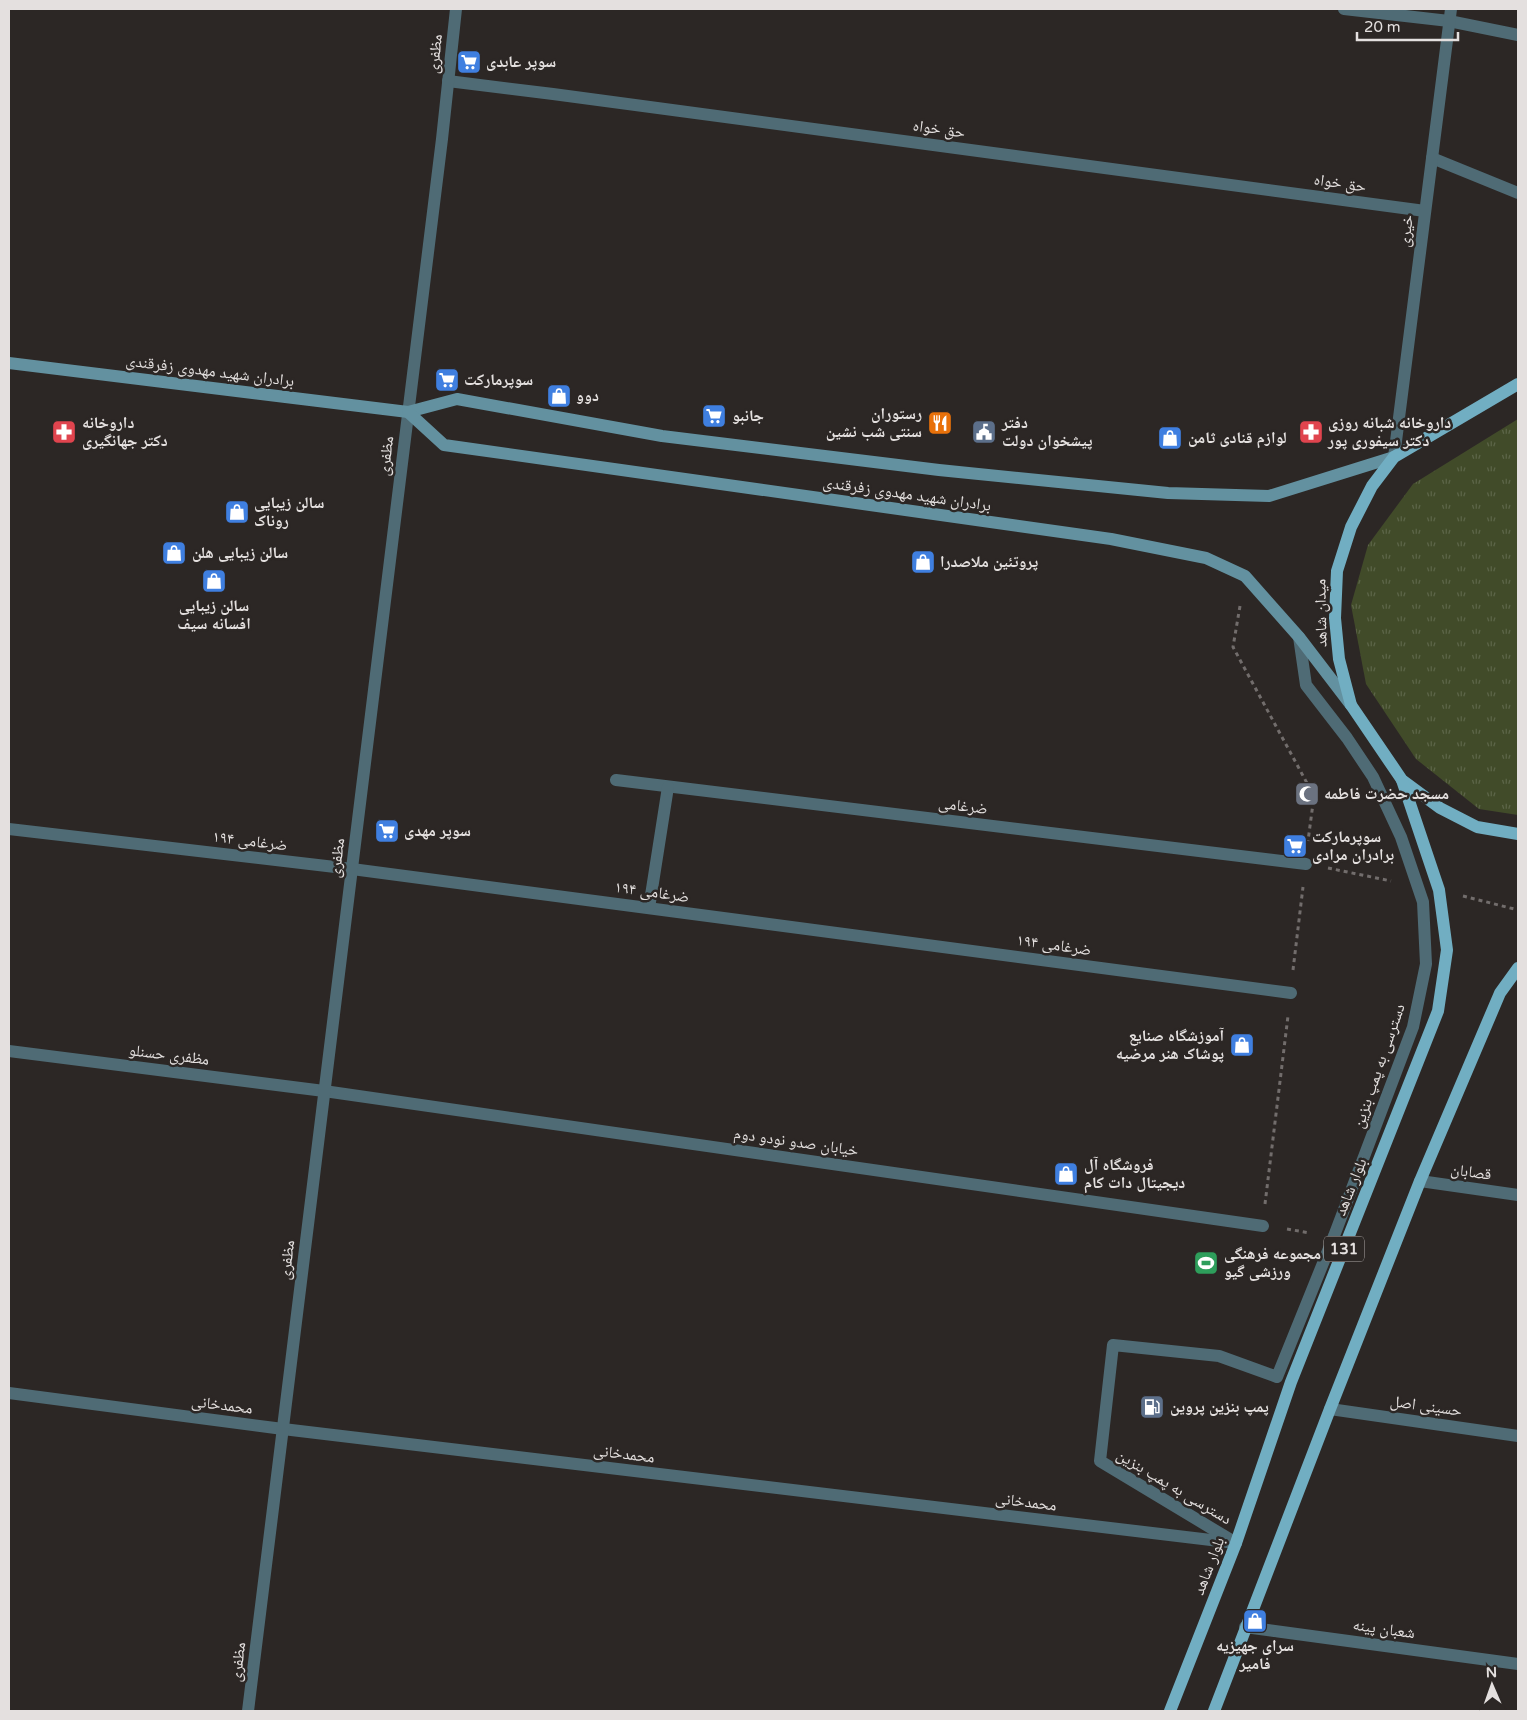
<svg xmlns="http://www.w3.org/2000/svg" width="1527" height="1720" font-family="'Varela Round','Noto Naskh Arabic',sans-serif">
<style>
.grass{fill:url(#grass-tufts)}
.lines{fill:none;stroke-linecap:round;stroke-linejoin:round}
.path{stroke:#726d6c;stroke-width:3;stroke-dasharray:4 4;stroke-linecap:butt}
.service{stroke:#4f6b75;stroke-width:12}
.minor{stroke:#4f6b75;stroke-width:12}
.secondary{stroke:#6391a0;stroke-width:12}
.primary{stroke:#71aec2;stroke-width:12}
.labels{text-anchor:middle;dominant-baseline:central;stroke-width:5;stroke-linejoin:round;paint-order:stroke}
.shield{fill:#2c2725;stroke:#ada8a7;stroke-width:1}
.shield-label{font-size:15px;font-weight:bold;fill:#e4e0df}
.street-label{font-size:16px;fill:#e4e0df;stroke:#2c2725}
.poi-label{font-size:16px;font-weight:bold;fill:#e4e0df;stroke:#2c2725;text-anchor:start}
</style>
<defs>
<pattern id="grass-tufts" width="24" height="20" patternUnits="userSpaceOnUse" patternTransform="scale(1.25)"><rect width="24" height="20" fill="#414b29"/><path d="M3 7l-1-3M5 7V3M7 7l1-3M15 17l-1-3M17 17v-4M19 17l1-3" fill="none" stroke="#5c6548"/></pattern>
</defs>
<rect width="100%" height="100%" fill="#2c2725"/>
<!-- grass -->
<path class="grass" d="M 1518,419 L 1518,815 L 1479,809 L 1416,759 L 1366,684 L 1351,605 L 1368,545 L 1413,484 Z"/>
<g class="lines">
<!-- path -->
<g class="path">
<path d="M 1240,606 L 1233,647 L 1314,796 L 1308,841"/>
<path d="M 1328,868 L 1391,881"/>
<path d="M 1463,896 L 1518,910"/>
<path d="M 1293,970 L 1303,887"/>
<path d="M 1265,1204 L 1288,1016"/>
<path d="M 1287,1229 L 1310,1233"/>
</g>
<!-- service -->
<path class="service" d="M 1236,1543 L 1100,1461 L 1113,1345 L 1219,1356 L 1277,1377 L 1334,1236 L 1413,1027 L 1426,964 L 1423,902 L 1401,837 L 1373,777 L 1347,738 L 1306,685 L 1299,637"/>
<!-- minor -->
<g class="minor">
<path d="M 1344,9 L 1449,21 L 1518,35"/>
<path d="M 448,81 L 553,94 L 1425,211"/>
<path d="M 1432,158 L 1518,193"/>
<path d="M 1394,457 L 1451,9"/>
<path d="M 616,780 L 1306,864"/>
<path d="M 9,829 L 352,869 L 1291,993"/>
<path d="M 649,908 L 668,787"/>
<path d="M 9,1051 L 324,1091 L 1263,1226"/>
<path d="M 1420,1181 L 1518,1195"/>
<path d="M 9,1393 L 283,1429 L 1236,1543"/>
<path d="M 1330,1409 L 1518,1436"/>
<path d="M 1245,1627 L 1518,1664"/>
<path d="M 248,1711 L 442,139 L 456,9"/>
</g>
<!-- secondary -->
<g class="secondary">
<path d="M 9,363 L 408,412 L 457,399 L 662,436 L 939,470 L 1168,493 L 1269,496 L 1394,457"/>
<path d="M 408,412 L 444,445 L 1111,539 L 1206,558 L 1245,576 L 1299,637 L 1351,705"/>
</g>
<!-- primary -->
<g class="primary">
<path d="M 1518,384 L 1394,457 L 1372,486 L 1351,527 L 1337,571 L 1335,618 L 1339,659 L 1351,705 L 1402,780 L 1440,808 L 1477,827 L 1518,834"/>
<path d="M 1170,1711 L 1236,1543 L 1291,1382 L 1438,1011 L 1447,950 L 1439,890 L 1402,780"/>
<path d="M 1214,1711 L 1330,1409 L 1420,1181 L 1500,993 L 1518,968"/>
</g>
</g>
<!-- icons -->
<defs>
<symbol id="supermarket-square" viewBox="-11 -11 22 22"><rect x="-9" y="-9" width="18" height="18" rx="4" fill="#3f7fe0" stroke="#2c2725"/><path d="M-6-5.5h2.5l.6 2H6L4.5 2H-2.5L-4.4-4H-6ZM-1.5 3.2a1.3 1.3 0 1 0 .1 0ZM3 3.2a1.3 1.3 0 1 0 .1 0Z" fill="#fff"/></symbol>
<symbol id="shop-square" viewBox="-11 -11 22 22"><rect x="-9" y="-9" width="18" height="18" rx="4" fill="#3f7fe0" stroke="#2c2725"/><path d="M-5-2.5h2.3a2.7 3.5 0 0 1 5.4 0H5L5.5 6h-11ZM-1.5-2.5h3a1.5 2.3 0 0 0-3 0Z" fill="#fff"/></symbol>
<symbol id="restaurant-square" viewBox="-11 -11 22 22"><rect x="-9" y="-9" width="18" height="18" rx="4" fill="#e8710a" stroke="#2c2725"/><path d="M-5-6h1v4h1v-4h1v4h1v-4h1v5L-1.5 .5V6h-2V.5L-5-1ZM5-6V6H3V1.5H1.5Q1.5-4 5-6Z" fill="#fff"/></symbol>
<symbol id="pharmacy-square" viewBox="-11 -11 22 22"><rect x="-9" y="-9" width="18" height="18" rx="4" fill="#e0444e" stroke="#2c2725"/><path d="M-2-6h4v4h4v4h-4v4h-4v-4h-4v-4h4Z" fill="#fff"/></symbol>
<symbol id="civic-square" viewBox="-11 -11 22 22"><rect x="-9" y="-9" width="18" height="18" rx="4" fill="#5c6f8a" stroke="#2c2725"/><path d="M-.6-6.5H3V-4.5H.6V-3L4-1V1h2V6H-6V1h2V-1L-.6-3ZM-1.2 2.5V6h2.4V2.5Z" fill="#fff"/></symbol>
<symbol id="mosque-square" viewBox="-11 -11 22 22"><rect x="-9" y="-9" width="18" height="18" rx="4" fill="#6b7280" stroke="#2c2725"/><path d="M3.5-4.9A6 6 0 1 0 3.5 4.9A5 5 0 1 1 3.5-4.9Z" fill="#fff"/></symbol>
<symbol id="stadium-square" viewBox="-11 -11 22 22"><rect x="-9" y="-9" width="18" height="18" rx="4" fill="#2e9e5b" stroke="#2c2725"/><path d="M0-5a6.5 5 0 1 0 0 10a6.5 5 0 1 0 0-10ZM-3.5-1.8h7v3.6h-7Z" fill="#fff"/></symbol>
<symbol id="fuel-square" viewBox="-11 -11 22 22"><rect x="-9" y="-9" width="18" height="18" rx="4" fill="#5c6f8a" stroke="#2c2725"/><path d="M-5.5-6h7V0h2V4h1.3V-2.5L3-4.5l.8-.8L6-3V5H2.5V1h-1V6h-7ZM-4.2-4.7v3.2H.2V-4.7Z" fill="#fff"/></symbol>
</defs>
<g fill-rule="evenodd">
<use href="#supermarket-square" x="455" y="48" width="28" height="28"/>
<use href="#supermarket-square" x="433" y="366" width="28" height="28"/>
<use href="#shop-square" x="545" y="382" width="28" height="28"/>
<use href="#supermarket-square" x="700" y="402" width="28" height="28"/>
<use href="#restaurant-square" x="926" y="409" width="28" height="28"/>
<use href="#pharmacy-square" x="50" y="418" width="28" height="28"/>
<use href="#civic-square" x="970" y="418" width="28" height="28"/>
<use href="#pharmacy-square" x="1297" y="418" width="28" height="28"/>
<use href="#shop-square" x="1156" y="424" width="28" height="28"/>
<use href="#shop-square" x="223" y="498" width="28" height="28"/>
<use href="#shop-square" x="160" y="539" width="28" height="28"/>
<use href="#shop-square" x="909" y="548" width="28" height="28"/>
<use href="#shop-square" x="200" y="567" width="28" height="28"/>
<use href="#mosque-square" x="1293" y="780" width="28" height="28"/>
<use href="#supermarket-square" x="373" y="817" width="28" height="28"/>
<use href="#supermarket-square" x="1281" y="832" width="28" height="28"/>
<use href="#shop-square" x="1228" y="1031" width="28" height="28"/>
<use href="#shop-square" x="1052" y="1160" width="28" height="28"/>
<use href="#stadium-square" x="1192" y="1249" width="28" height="28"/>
<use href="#fuel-square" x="1138" y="1393" width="28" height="28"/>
<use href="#shop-square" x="1241" y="1607" width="28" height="28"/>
</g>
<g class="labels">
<!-- shield labels -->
<rect class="shield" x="1324" y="1236.5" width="40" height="25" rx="4"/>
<g class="shield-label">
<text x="1344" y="1249">131</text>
</g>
<!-- street labels -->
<g class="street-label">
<text transform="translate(435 54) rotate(-84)">مظفری</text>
<text transform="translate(939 129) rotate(8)">حق خواه</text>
<text transform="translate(1340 183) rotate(8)">حق خواه</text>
<text transform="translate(1406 231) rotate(-83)">خیری</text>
<text transform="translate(210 371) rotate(7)">برادران شهید مهدوی زفرقندی</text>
<text transform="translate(386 456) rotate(-83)">مظفری</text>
<text transform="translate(907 494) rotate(8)">برادران شهید مهدوی زفرقندی</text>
<text transform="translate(1321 613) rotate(-91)">میدان شاهد</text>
<text transform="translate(963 806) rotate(7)">ضرغامی</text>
<text transform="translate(250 841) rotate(7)">ضرغامی ۱۹۴</text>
<text transform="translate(337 858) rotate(-83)">مظفری</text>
<text transform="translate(652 892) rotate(8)">ضرغامی ۱۹۴</text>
<text transform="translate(1054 945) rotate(8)">ضرغامی ۱۹۴</text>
<text transform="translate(169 1055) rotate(7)">مظفری حسنلو</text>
<text transform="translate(1379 1066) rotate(-71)">دسترسی به پمپ بنزین</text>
<text transform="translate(796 1142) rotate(8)">خیابان صدو نودو دوم</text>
<text transform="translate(1471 1172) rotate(8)">قصابان</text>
<text transform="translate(1351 1187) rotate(-68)">بلوار شاهد</text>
<text transform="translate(287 1260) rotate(-83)">مظفری</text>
<text transform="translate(222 1405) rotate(7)">محمدخانی</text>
<text transform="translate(1426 1406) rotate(8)">حسینی اصل</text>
<text transform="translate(624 1454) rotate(7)">محمدخانی</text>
<text transform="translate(1174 1487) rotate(31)">دسترسی به پمپ بنزین</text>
<text transform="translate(1026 1502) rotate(7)">محمدخانی</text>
<text transform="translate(1209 1566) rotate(-69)">بلوار شاهد</text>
<text transform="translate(1384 1629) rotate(8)">شعبان پینه</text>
<text transform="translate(238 1662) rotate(-83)">مظفری</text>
</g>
<!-- poi labels -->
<g class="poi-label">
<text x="486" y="62">سوپر عابدی</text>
<text x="464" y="380">سوپرمارکت</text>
<text x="576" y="396">دوو</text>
<text x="922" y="414" text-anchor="end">رستوران<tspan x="922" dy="18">سنتی شب نشین</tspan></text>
<text x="732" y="416">جانبو</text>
<text x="82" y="423">داروخانه<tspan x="82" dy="18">دکتر جهانگیری</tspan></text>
<text x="1002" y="423">دفتر<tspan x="1002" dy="18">پیشخوان دولت</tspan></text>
<text x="1328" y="423">داروخانه شبانه روزی<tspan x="1328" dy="18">دکتر سیفوری پور</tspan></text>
<text x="1188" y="438">لوازم قنادی ثامن</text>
<text x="254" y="503">سالن زیبایی<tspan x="254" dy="18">روناک</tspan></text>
<text x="192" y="553">سالن زیبایی هلن</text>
<text x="940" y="562">پروتئین ملاصدرا</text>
<text x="214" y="606" text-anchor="middle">سالن زیبایی<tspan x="214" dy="18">افسانه سیف</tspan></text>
<text x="1324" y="794">مسجد حضرت فاطمه</text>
<text x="404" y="831">سوپر مهدی</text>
<text x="1312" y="837">سوپرمارکت<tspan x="1312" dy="18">برادران مرادی</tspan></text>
<text x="1224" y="1036" text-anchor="end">آموزشگاه صنایع<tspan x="1224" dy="18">پوشاک هنر مرضیه</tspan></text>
<text x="1084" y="1165">فروشگاه آل<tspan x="1084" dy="18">دیجیتال دات کام</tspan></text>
<text x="1224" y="1254">مجموعه فرهنگی<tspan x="1224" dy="18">ورزشی گیو</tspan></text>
<text x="1170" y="1407">پمپ بنزین پروین</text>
<text x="1255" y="1646" text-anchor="middle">سرای جهیزیه<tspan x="1255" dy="18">فامیر</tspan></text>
</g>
</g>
<!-- border -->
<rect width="1527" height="1720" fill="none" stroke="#e4e0df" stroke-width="20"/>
<!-- north arrow -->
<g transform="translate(1492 1685) rotate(358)" stroke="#2c2725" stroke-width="4" paint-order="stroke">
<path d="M0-4L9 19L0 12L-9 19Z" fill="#e4e0df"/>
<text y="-8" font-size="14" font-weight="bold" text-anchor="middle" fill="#e4e0df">N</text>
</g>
<!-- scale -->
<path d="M1357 32v8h101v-8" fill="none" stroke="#e4e0df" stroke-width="2.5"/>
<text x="1364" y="32" font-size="15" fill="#e4e0df" stroke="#2c2725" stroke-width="4" paint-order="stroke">20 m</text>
</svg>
